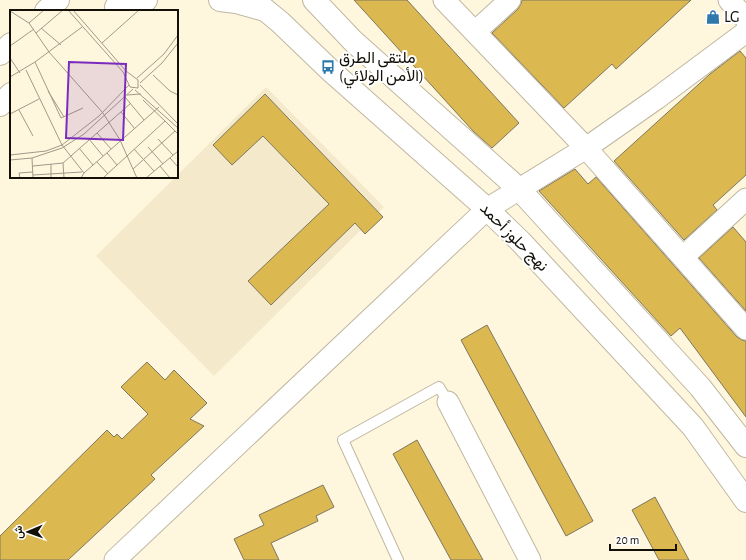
<svg xmlns="http://www.w3.org/2000/svg" width="746" height="560" font-family="'Alegreya Sans',Vazirmatn,sans-serif">
<style>
.built{fill:#f4eacb}
.building{fill:#dcb950;stroke:#7d7660}
.lines{fill:none;stroke-linecap:round;stroke-linejoin:round}
.service-casing{stroke:#bfb7a0;stroke-width:12}
.minor-casing{stroke:#bfb7a0;stroke-width:23}
.primary-casing{stroke:#bfb7a0;stroke-width:24}
.service{stroke:#fff;stroke-width:10}
.minor{stroke:#fff;stroke-width:21}
.primary{stroke:#fff;stroke-width:22}
.labels{text-anchor:middle;dominant-baseline:central;stroke-width:4;stroke-linejoin:round;paint-order:stroke}
.poi-label{font-size:16px;fill:#131008;stroke:#fff;text-anchor:start}
.street-label{font-size:16px;fill:#131008;stroke:#fff}
.inset-road{fill:none;stroke:#a19a88;stroke-width:1}
.view{fill:#7b2cbf;fill-opacity:0.15;stroke:#7b2cbf;stroke-width:2}
.inset-edge{fill:none;stroke:#131008;stroke-width:2}
</style>
<rect width="100%" height="100%" fill="#fff6de"/>
<!-- built -->
<path class="built" d="M 266,87 L 384,207 L 214,376 L 96,256 Z"/>
<!-- building -->
<g class="building">
<path d="M 354,0 L 407,0 L 519,123 L 492,148 L 473,131 Z"/>
<path d="M 522,0 L 691,0 L 616,69 L 612,64 L 564,108 L 492,33 L 518,9 L 521,4 Z"/>
<path d="M 740,51 L 746,58 L 746,175 L 713,205 L 717,210 L 684,240 L 614,161 L 710,74 Z"/>
<path d="M 265,94 L 383,217 L 365,234 L 355,223 L 271,305 L 248,281 L 329,204 L 263,136 L 232,165 L 213,145 Z"/>
<path d="M 575,169 L 588,184 L 596,177 L 737,337 L 742,340 L 746,341 L 746,417 L 680,328 L 671,336 L 539,191 Z"/>
<path d="M 733,227 L 746,242 L 746,311 L 699,258 Z"/>
<path d="M 487,325 L 593,521 L 566,536 L 461,340 Z"/>
<path d="M 147,362 L 165,380 L 174,370 L 207,403 L 190,419 L 204,426 L 151,475 L 155,479 L 68,560 L 0,560 L 0,536 L 107,430 L 114,437 L 117,434 L 122,439 L 148,414 L 121,387 Z"/>
<path d="M 417,440 L 483,560 L 451,560 L 393,454 Z"/>
<path d="M 323,485 L 334,507 L 316,516 L 318,521 L 271,543 L 279,560 L 244,560 L 234,539 L 264,525 L 259,515 Z"/>
<path d="M 655,497 L 689,560 L 659,560 L 632,510 Z"/>
</g>
<g class="lines">
<defs>
<path id="service" d="M 398,560 L 343,440 L 439,387 L 448,402"/>
<g id="minor">
<path d="M 444,0 L 586,148 L 746,329"/>
<path d="M 729,0 L 746,19"/>
<path d="M 475,32 L 510,0"/>
<path d="M 683,257 L 746,199"/>
<path d="M 448,402 L 530,560"/>
<path d="M 115,560 L 487,209 L 586,148 L 656,99 L 746,32"/>
</g>
<g id="primary">
<path d="M 220,0 L 236,2 L 265,10"/>
<path d="M 253,0 L 280,22 L 331,71 L 487,209 L 521,242 L 693,427 L 746,501"/>
<path d="M 314,0 L 353,41 L 519,189 L 700,387 L 746,446"/>
<path d="M 116,7 L 146,0"/>
<path d="M 46,11 L 58,0"/>
<path d="M 0,54 L 11,44"/>
<path d="M 0,105 L 11,94"/>
</g>
</defs>
<!-- service casing -->
<use href="#service" class="service-casing"/>
<!-- minor casing -->
<use href="#minor" class="minor-casing"/>
<!-- primary casing -->
<use href="#primary" class="primary-casing"/>
<!-- service -->
<use href="#service" class="service"/>
<!-- minor -->
<use href="#minor" class="minor"/>
<!-- primary -->
<use href="#primary" class="primary"/>
</g>
<!-- icons -->
<defs>
<symbol id="shop-bare" viewBox="-9 -9 18 18"><path d="M-5-2.5h2.3a2.7 3.5 0 0 1 5.4 0H5L5.5 6h-11ZM-1.5-2.5h3a1.5 2.3 0 0 0-3 0Z" fill="#2e79ac" stroke="#fff" stroke-width="2.5" paint-order="stroke"/></symbol>
<symbol id="bus-bare" viewBox="-9 -9 18 18"><path d="M-5-6H5V4H4V6H2V4H-2V6H-4V4H-5ZM-3.5-4V0h7V-4ZM-3.5 1.2v1.5H-2V1.2ZM2 1.2v1.5H3.5V1.2Z" fill="#2e79ac" stroke="#fff" stroke-width="2.5" paint-order="stroke"/></symbol>
</defs>
<g fill-rule="evenodd">
<use href="#shop-bare" x="703" y="7" width="20" height="20"/>
<use href="#bus-bare" x="318" y="57" width="20" height="20"/>
</g>
<g class="labels">
<!-- poi labels -->
<g class="poi-label">
<text x="724" y="17">LG</text>
<text x="339" y="58">ملتقى الطرق<tspan x="339" dy="18">(الأمن الولائي)</tspan></text>
</g>
<!-- street labels -->
<g class="street-label">
<text transform="translate(514 237) rotate(45)">نهج حلوز أحمد</text>
</g>
</g>
<!-- overview -->
<g transform="translate(10 10)">
<rect width="168" height="168" fill="#fff6de"/>
<path class="inset-road" d="M 58,0 L 113,62 L 120,77 L 128,78 L 128,70 L 116,61 L 63,0M 0,1 L 19,13 L 39,42 L 93,103 L 110,130 L 127,168M 19,13 L 34,0M 31,18 L 51,35M 26,23 L 53,0M 92,33 L 129,0M 0,36 L 24,19M 0,48 L 10,63M 25,52 L 72,17M 16,60 L 52,135 L 74,163 L 71,168M 143,65 L 160,81 L 168,85M 0,67 L 25,52 L 51,108 L 73,98M 127,68 L 154,44 L 168,25M 130,73 L 152,53 L 168,33M 130,75 L 168,114M 125,80 L 168,118M 38,81 L 54,107M 117,85 L 131,84M 115,87 L 134,110M 133,90 L 155,111M 9,100 L 23,126M 111,102 L 125,119M 0,104 L 29,89M 87,123 L 101,139M 79,129 L 93,146M 148,129 L 163,145M 138,137 L 153,154M 69,138 L 83,155M 124,139 L 144,161M 97,143 L 107,155M 0,145 L 36,141 L 52,135 L 89,106 L 119,75M 22,148 L 23,168M 160,148 L 168,157M 0,150 L 22,148 L 52,138 L 74,124 L 123,79M 87,152 L 98,164M 53,153 L 54,168M 41,154 L 41,168M 23,156 L 53,153 L 121,93M 150,156 L 160,168M 123,159 L 165,121 L 168,124M 74,163 L 149,97M 23,165 L 72,162M 10,168 L 9,163 L 23,162M 93,168 L 155,111 L 165,121M 136,168 L 168,141"/>
<path class="view" d="M 59,52 L 116,54 L 113,130 L 56,128 Z"/>
<rect width="168" height="168" class="inset-edge"/>
</g>
<!-- north arrow -->
<g transform="translate(28 532) rotate(268)" stroke="#ffffff" stroke-width="3" paint-order="stroke">
<path d="M0-3L7 15L0 10L-7 15Z" fill="#131008"/>
<text y="-6" font-size="11" font-weight="bold" text-anchor="middle" fill="#131008">ش</text>
</g>
<!-- scale -->
<path d="M610 544v6h66v-6" fill="none" stroke="#131008" stroke-width="2"/>
<text x="616" y="544" font-size="12" fill="#131008" stroke="#ffffff" stroke-width="3" paint-order="stroke">20 m</text>
</svg>
